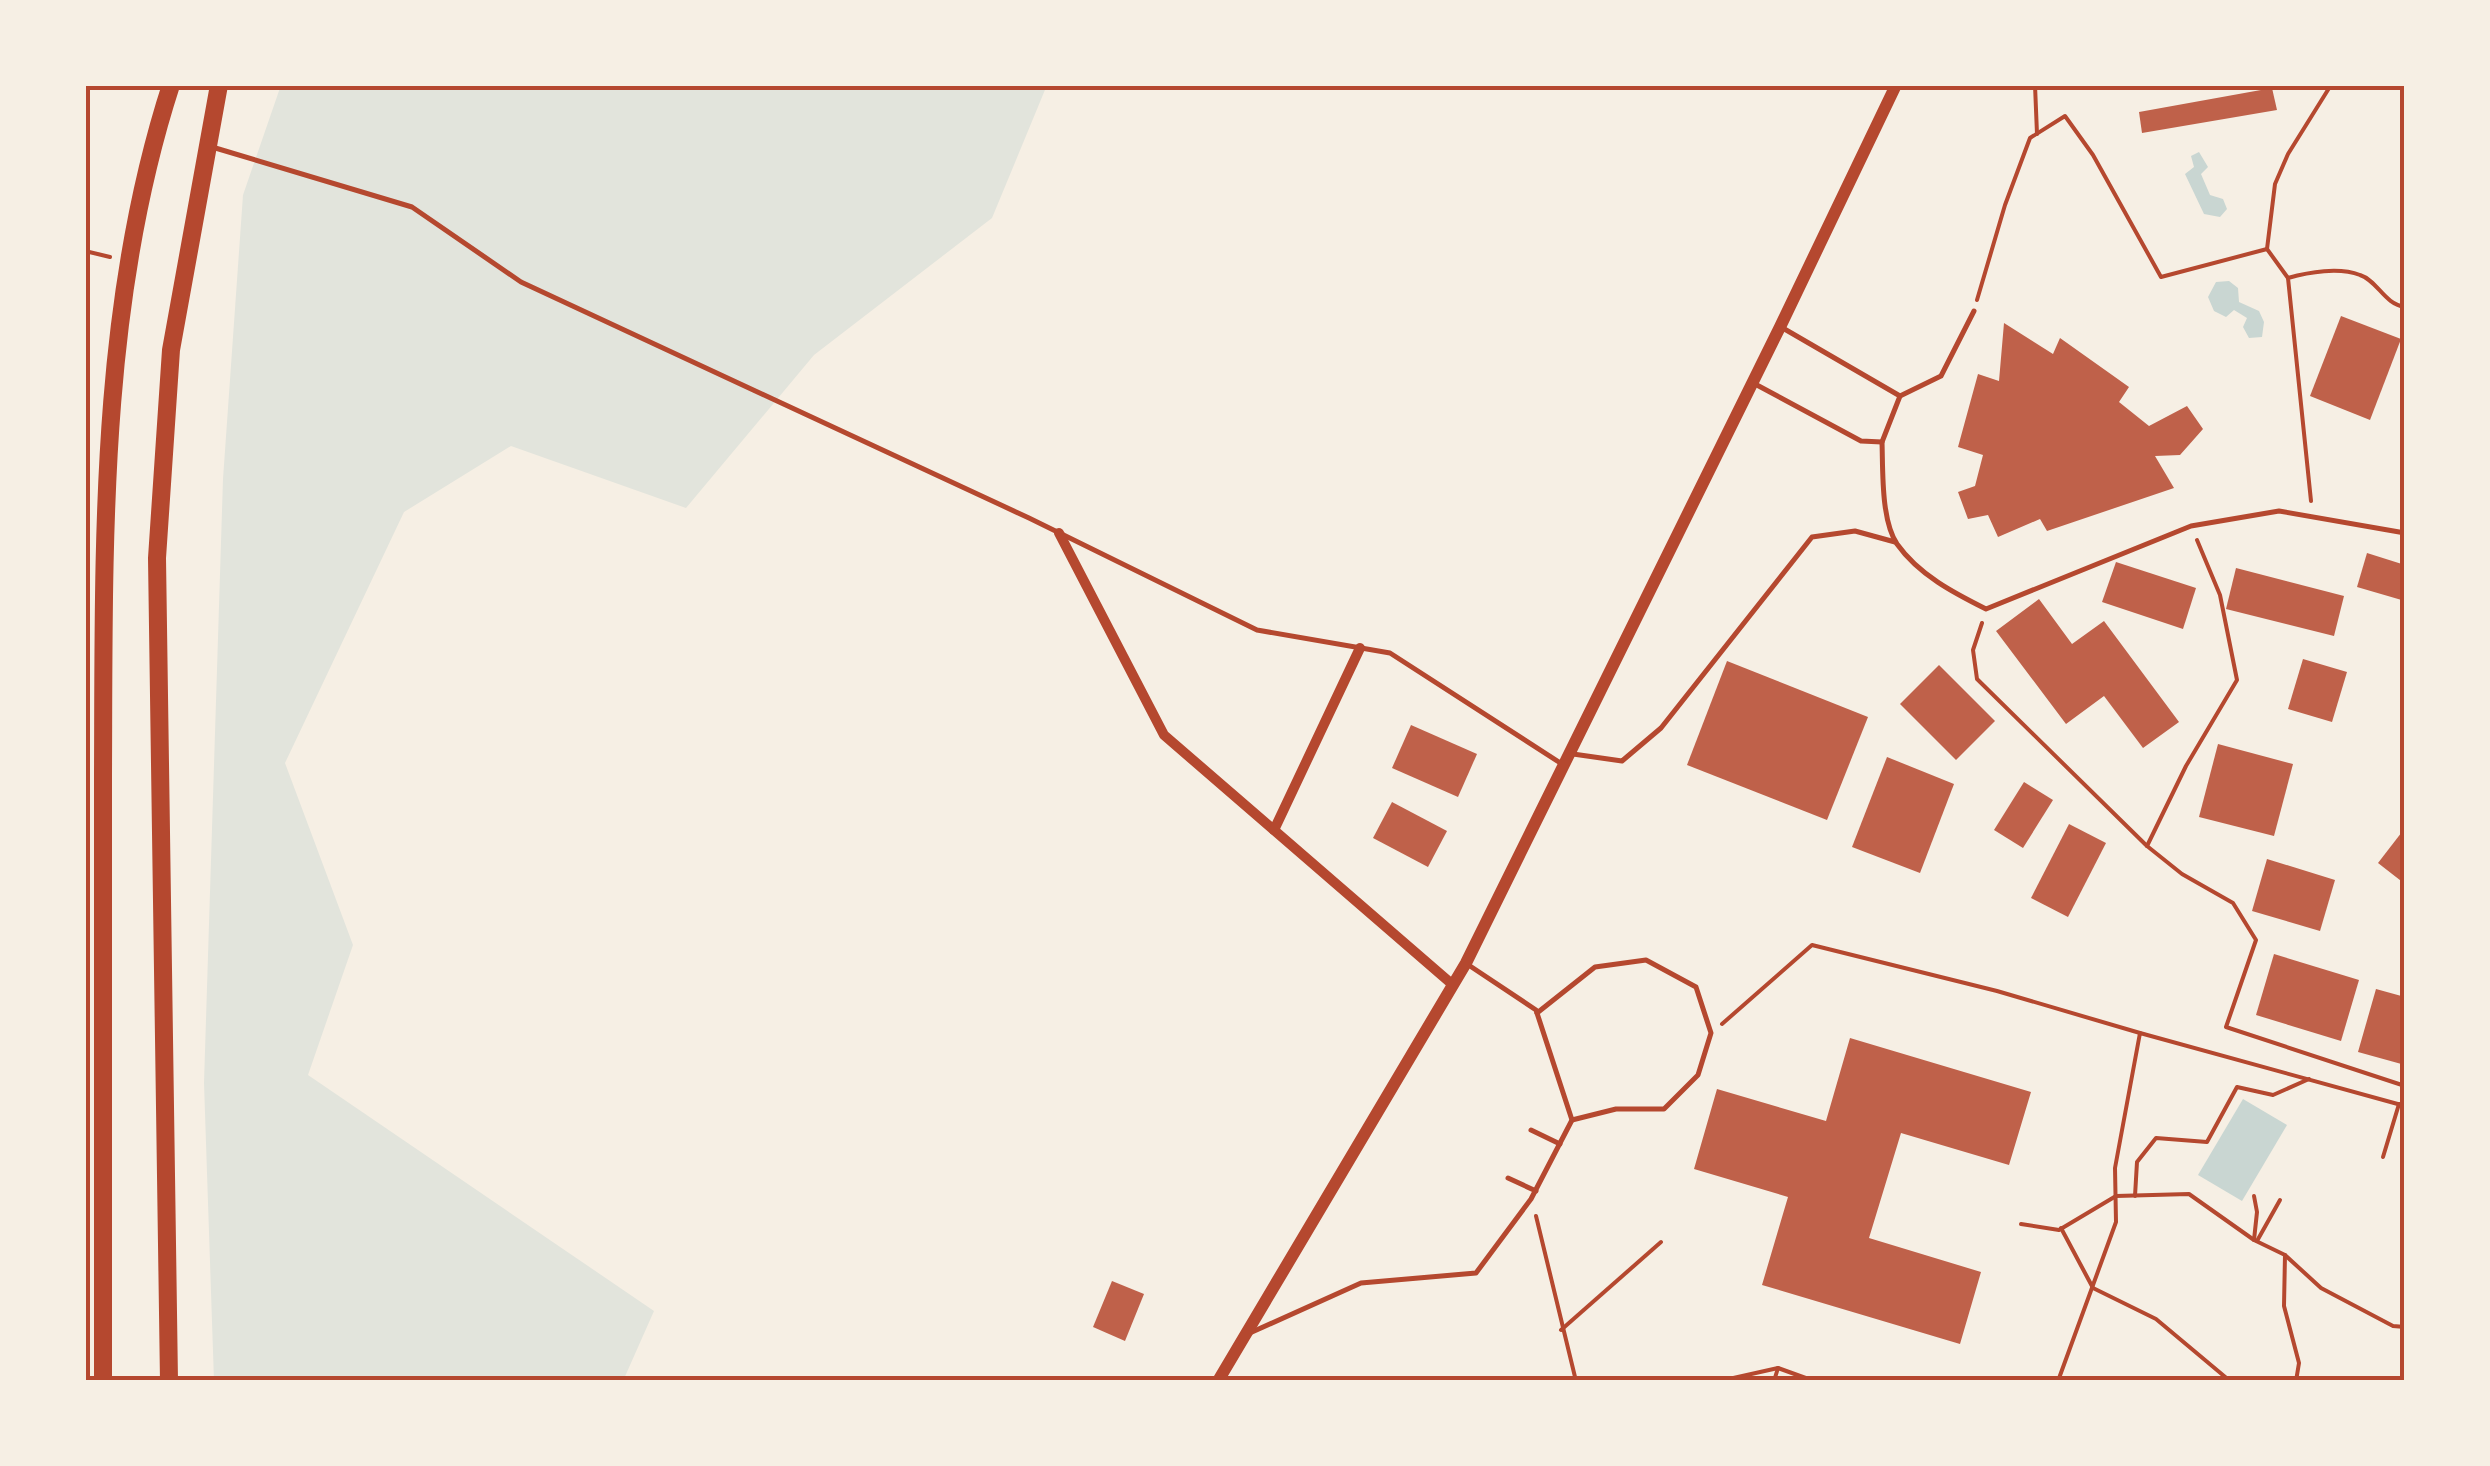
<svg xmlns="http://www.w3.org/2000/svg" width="2490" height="1466" font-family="'Sofia Sans Condensed',sans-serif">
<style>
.green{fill:#e2e4dc}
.water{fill:#c9d6d2}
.building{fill:#bf614a}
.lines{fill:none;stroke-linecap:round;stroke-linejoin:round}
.path{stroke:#b5482f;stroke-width:4}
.service{stroke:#b5482f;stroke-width:5}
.minor{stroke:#b5482f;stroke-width:10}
.tertiary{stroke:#b5482f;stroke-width:12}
.trunk{stroke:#b5482f;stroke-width:18}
.neatline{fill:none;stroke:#b5482f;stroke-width:4}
</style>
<rect width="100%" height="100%" fill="#f6efe4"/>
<!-- green -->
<path class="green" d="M 281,85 L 1047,85 L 992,218 L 814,355 L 686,508 L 511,446 L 404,512 L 285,763 L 353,945 L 308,1075 L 654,1311 L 623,1381 L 214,1381 L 204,1083 L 223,479 L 243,195 Z"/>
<!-- water -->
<g class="water">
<path d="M 2199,152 L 2208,167 L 2201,174 L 2210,195 L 2223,199 L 2227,209 L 2220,217 L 2204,214 L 2185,174 L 2194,167 L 2191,156 Z"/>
<path d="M 2229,281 L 2238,288 L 2239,302 L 2259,311 L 2264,322 L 2262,337 L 2249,338 L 2243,327 L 2247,318 L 2234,310 L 2226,317 L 2214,311 L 2208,297 L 2216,282 Z"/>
<path d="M 2243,1099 L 2287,1125 L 2242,1201 L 2198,1175 Z"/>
</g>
<!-- building -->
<g class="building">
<path d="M 2272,88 L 2277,110 L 2142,133 L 2139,112 Z"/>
<path d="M 2341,316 L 2401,339 L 2370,420 L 2310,396 Z"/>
<path d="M 2004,323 L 2053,354 L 2060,338 L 2129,387 L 2119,402 L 2149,426 L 2187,406 L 2203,429 L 2180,455 L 2155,456 L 2174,488 L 2047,531 L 2040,519 L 1998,537 L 1988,515 L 1968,519 L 1958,492 L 1975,486 L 1983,455 L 1958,447 L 1978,374 L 1999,381 Z"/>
<path d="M 2367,553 L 2405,565 L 2405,601 L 2357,587 Z"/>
<path d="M 2116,562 L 2196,588 L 2183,629 L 2102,602 Z"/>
<path d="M 2236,568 L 2344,596 L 2334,636 L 2226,609 Z"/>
<path d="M 2039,599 L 2072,644 L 2104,621 L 2179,722 L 2143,748 L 2104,696 L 2066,724 L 1996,631 Z"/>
<path d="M 2303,659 L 2347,672 L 2332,722 L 2288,709 Z"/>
<path d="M 1727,661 L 1868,717 L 1827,820 L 1687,765 Z"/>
<path d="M 1939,665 L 1995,721 L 1956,760 L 1900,704 Z"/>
<path d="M 1411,725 L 1477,754 L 1458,797 L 1392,768 Z"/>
<path d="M 2218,744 L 2293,764 L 2274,836 L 2199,817 Z"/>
<path d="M 1887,757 L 1954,784 L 1920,873 L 1852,847 Z"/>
<path d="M 2024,782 L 2053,800 L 2023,848 L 1994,830 Z"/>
<path d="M 1392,802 L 1447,831 L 1428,867 L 1373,838 Z"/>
<path d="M 2069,824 L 2106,843 L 2068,917 L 2031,898 Z"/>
<path d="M 2405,828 L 2405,884 L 2378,863 Z"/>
<path d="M 2267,859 L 2335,880 L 2320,931 L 2252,911 Z"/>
<path d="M 2274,954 L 2359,980 L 2341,1041 L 2256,1015 Z"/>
<path d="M 2376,989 L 2405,997 L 2405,1065 L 2358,1052 Z"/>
<path d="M 1850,1038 L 2031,1092 L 2009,1165 L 1901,1133 L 1869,1238 L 1981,1272 L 1960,1344 L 1762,1285 L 1788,1197 L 1694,1169 L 1717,1089 L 1826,1121 Z"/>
<path d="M 1112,1281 L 1144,1294 L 1125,1341 L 1093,1327 Z"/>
</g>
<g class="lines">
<!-- path -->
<g class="path">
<path d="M 2035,85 L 2037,134"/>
<path d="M 85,251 L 110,257"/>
<path d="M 2288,278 L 2267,249 L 2275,184 L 2288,154 L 2331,85"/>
<path d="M 1977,300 L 2005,205 L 2030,138 L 2065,116 L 2093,155 L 2161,277 L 2267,249"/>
<path d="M 2311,501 L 2288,278 C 2309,272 2339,267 2360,275 C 2378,281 2384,304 2405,307"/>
<path d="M 1982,623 L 1973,650 L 1977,679 L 2147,846 L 2182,874 L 2233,903 L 2256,940 L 2226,1027 L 2405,1086"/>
<path d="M 2147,846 L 2186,766 L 2237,680 L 2220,595 L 2197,540"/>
<path d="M 1722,1024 L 1812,945 L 1997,991 L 2140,1033"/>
<path d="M 2383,1157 L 2399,1104"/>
<path d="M 2135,1196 L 2137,1162 L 2156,1138 L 2207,1142 L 2237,1087 L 2273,1095 L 2309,1079"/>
<path d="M 1536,1216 L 1576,1381"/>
<path d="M 2021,1224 L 2059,1230 L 2116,1196 L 2189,1194 L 2254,1240 L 2285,1255 L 2321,1288 L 2393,1326 L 2405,1327"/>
<path d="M 2061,1228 L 2093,1288 L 2156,1319 L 2230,1381"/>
<path d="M 2254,1240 L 2257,1212 L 2254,1196"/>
<path d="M 2257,1241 L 2280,1200"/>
<path d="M 2285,1255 L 2284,1306 L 2299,1363 L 2296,1381"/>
<path d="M 1561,1330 L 1661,1242"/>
<path d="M 1720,1381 L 1778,1368 L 1814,1381"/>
<path d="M 1774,1381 L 1778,1368"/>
<path d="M 2058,1381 L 2116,1222 L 2115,1168 L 2140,1033 L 2405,1106"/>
</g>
<!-- service -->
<g class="service">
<path d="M 212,147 L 412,207 L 521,282 L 1029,518 L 1257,630 L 1390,653 L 1562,764"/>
<path d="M 1755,384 L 1861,441 L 1882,442 L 1900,396 L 1781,327"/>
<path d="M 1900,396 L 1941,376 L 1974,311"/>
<path d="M 1882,442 C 1883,471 1881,520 1897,544 C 1919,575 1954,593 1986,609 L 2191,526 L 2279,511 L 2405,533"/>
<path d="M 1573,754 L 1622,761 L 1661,728 L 1812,537 L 1855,531 L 1895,542"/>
<path d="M 1537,1013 L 1595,967 L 1646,960 L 1696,987 L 1711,1033 L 1698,1075 L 1664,1109 L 1616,1109 L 1572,1120"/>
<path d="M 1531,1130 L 1560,1144"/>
<path d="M 1508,1178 L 1536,1191"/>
<path d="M 1252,1332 L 1361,1283 L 1476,1273 L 1531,1199 L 1572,1120 L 1536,1010 L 1467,964"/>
</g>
<!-- minor -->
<g class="minor">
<path d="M 1059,533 L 1164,735 L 1453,985"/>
<path d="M 1274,830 L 1360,648"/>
</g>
<!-- tertiary -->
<path class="tertiary" d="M 1218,1381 L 1466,963 L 1780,327 L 1896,85"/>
<!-- trunk -->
<g class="trunk">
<path d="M 103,1381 C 103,1179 103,977 103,775 C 104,544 99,307 171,85"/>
<path d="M 169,1381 L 157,558 L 171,350 L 219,85"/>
</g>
</g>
<!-- border -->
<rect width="2490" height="1466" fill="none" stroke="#f6efe4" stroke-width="175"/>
<rect x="88" y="88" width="2314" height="1290" class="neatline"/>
</svg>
